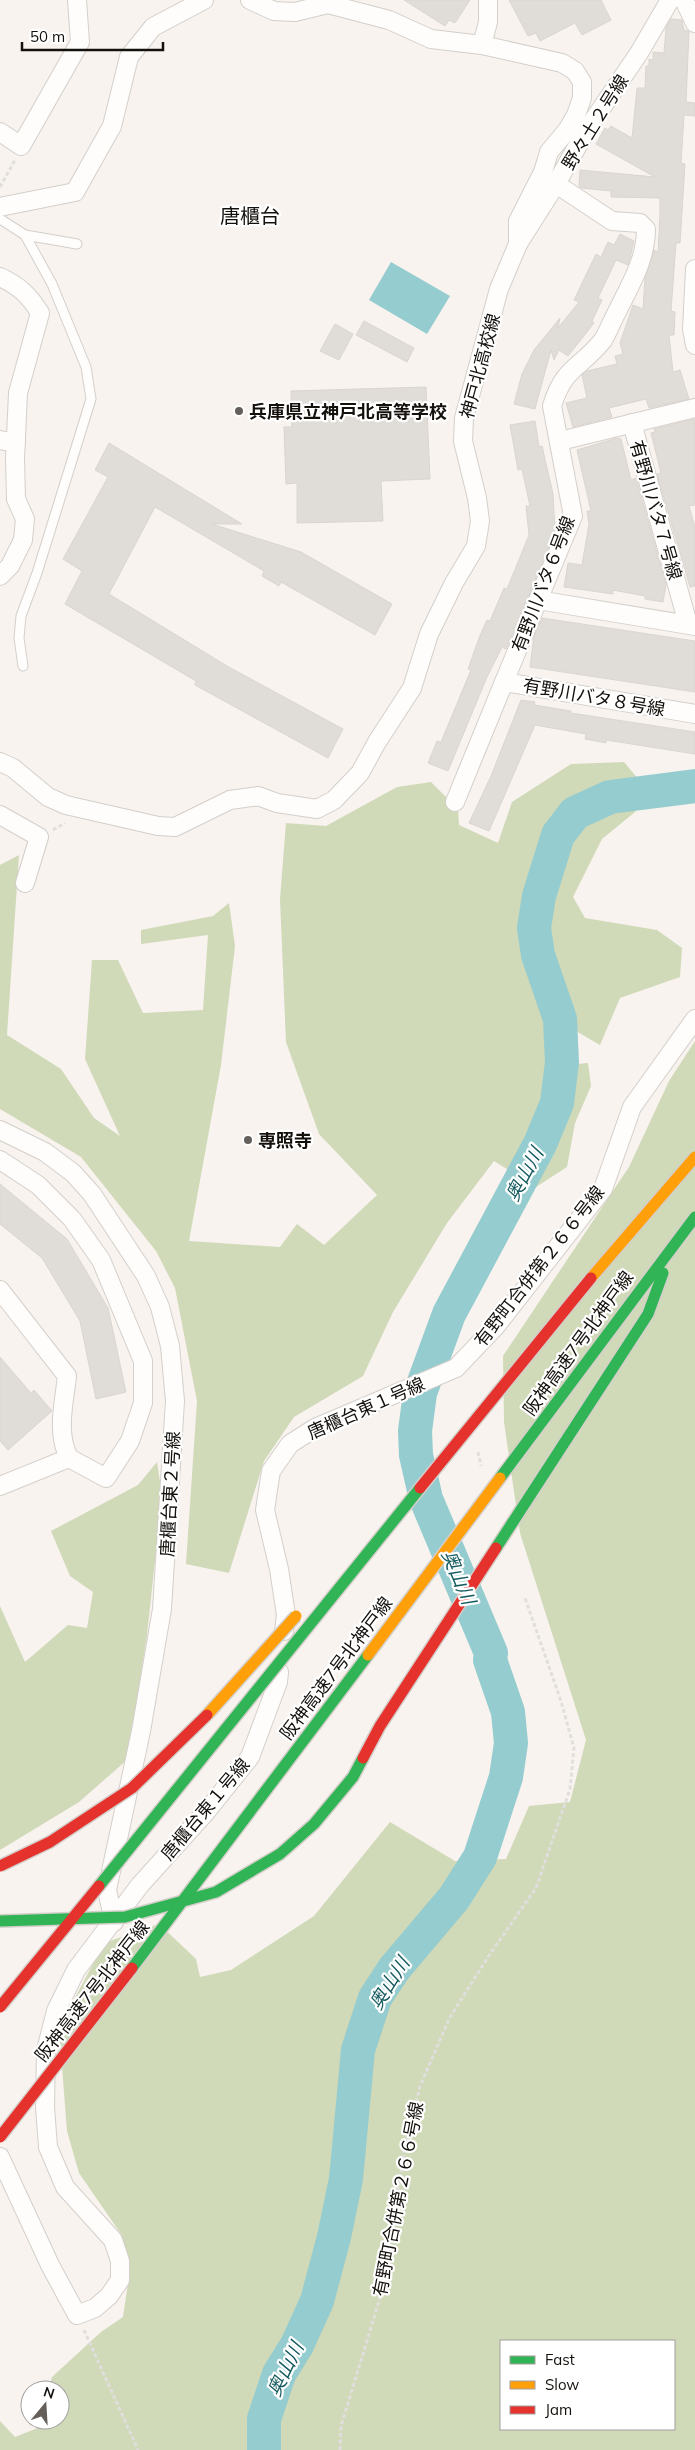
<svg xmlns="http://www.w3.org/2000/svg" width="695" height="2450" font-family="Mulish,'Noto Sans JP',sans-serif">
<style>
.forest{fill:#d0d9b8;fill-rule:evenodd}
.water{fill:#95cccf}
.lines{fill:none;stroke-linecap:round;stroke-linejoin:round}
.river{stroke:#95cccf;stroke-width:34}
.building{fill:#e0dcd7;stroke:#dad5d0}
.lane-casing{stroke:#d4cfca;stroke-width:11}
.street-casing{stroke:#d4cfca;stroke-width:20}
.path{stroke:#e0dfdd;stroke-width:3;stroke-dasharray:4 2.5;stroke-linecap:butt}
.lane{stroke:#fefdfc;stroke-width:9}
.street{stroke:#fefdfc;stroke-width:18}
.fast-bridge-casing{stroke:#d4cfca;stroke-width:14;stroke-linecap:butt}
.slow-bridge-casing{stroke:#d4cfca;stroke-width:14;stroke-linecap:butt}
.jam-bridge-casing{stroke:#d4cfca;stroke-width:14;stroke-linecap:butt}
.fast-bridge{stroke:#30b455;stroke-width:11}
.slow-bridge{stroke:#ff9f0a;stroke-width:11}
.jam-bridge{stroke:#e5322d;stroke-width:11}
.poi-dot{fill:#645f5b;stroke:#fff;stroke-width:2}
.labels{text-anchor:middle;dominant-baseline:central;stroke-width:4.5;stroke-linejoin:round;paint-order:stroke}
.street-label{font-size:18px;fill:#14100c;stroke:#fff}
.poi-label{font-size:18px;font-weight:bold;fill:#14100c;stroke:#fff;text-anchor:start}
.water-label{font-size:19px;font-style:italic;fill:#165b60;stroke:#fff}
.quarter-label{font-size:20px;fill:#14100c;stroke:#fff}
</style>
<rect width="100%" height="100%" fill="#f8f3ee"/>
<!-- forest -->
<g class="forest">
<path d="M 624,762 L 643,785 L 635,812 L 602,839 L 573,897 L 585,918 L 657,930 L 682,948 L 680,977 L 620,998 L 600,1045 L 576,1031 L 547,1039 L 555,1066 L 588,1063 L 591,1086 L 575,1123 L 567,1167 L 536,1187 L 494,1161 L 447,1223 L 393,1312 L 363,1376 L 294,1417 L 264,1461 L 229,1573 L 186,1564 L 197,1401 L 175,1288 L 156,1251 L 81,1157 L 0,1109 L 0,865 L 19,855 L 7,1035 L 61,1069 L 94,1118 L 120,1136 L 85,1059 L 92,960 L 118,960 L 143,1013 L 203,1010 L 208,935 L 141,944 L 141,930 L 213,916 L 229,903 L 235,946 L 221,1065 L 189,1241 L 280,1247 L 297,1224 L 324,1245 L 377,1195 L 319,1134 L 286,1042 L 280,899 L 286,823 L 326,826 L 397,787 L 431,782 L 458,809 L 459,825 L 498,843 L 512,802 L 571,764 Z"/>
<path d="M 695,1041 L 695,2450 L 0,2450 L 0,2421 L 15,2437 L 40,2427 L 42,2420 L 60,2420 L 60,2390 L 49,2390 L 52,2377 L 101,2332 L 123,2317 L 130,2270 L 121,2234 L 79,2173 L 67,2131 L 59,2028 L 104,1943 L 159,1924 L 196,1959 L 200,1977 L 231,1970 L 314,1916 L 390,1822 L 455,1861 L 506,1859 L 529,1806 L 570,1802 L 586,1740 L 520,1533 L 504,1422 L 503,1356 L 629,1167 L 669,1081 ZM 501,2341 L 674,2341 L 674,2429 L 501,2429 Z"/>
<path d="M 157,1462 L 162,1495 L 147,1635 L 128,1759 L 79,1802 L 0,1850 L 0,1606 L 25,1662 L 68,1625 L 87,1628 L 93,1592 L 70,1576 L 51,1531 L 138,1485 Z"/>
</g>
<!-- water -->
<path class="water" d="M 391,262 L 450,296 L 427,334 L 369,300 Z"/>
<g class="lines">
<!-- river -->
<path class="river" d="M 264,2450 L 264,2419 L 279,2374 L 297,2345 L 317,2301 L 334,2237 L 346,2179 L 358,2050 L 375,1998 L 394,1969 L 454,1898 L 480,1857 L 506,1777 L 511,1743 L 508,1712 L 490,1660 L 491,1653 L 426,1499 L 416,1455 L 415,1431 L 420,1393 L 449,1314 L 540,1144 L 557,1103 L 562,1062 L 560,1019 L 538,955 L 534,928 L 539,896 L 558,835 L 575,813 L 610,797 L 695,786"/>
</g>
<!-- building -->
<g class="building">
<path d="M 404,0 L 470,0 L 455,23 L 449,20 L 445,26 Z"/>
<path d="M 509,0 L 601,0 L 611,20 L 582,35 L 575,23 L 540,41 L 536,33 L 528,36 Z"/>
<path d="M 671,19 L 682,20 L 684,30 L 689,31 L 686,102 L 695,103 L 695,116 L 684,115 L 681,163 L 685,164 L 680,243 L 676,243 L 671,311 L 675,312 L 674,335 L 669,335 L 673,372 L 680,370 L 689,399 L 649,408 L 646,399 L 609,408 L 612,417 L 573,427 L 566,403 L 587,398 L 582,375 L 587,371 L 617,364 L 615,356 L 623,354 L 620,343 L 633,305 L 643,309 L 645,278 L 654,250 L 658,252 L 660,215 L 660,198 L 611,197 L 611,191 L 581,188 L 579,186 L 580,170 L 655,177 L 596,144 L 605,128 L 608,130 L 611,126 L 632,138 L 637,88 L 645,88 L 646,66 L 649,66 L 649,59 L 653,60 L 653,52 L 664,53 L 666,28 Z"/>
<path d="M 620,234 L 634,241 L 630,258 L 628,265 L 616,260 L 598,298 L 602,300 L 592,321 L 594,323 L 568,356 L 559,350 L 554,360 L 551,350 L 535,409 L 514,404 L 522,374 L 534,350 L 560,318 L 558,328 L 579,302 L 574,300 L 596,254 L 601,257 L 608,242 L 614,245 Z"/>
<path d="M 364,321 L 414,348 L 407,362 L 356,335 Z"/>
<path d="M 335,324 L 353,334 L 339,360 L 320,351 Z"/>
<path d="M 426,387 L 430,479 L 381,481 L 383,521 L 297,523 L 297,483 L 286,484 L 284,427 L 292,427 L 291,391 Z"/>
<path d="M 695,419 L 695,505 L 689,506 L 695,527 L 695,586 L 690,587 L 657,474 L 661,473 L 651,433 L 655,432 L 654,429 Z"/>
<path d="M 535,421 L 539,447 L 542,446 L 553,494 L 555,532 L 506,649 L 502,647 L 487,677 L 448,771 L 428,763 L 437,741 L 441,742 L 471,670 L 468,669 L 479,638 L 487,620 L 490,621 L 504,588 L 507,589 L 529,535 L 526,506 L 530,506 L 522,469 L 518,470 L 510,425 Z"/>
<path d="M 617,438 L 621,439 L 631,480 L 636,478 L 666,585 L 663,602 L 645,599 L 645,596 L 613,590 L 613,594 L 564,587 L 568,563 L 582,565 L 589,524 L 587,511 L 591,511 L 577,450 Z"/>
<path d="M 109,443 L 242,524 L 212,524 L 301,552 L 392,604 L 375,635 L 281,582 L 279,586 L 262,576 L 264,571 L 155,507 L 109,594 L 227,666 L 343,729 L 328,758 L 195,685 L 196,681 L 65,604 L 82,571 L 63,559 L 108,477 L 95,470 Z"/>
<path d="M 542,618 L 695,641 L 695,692 L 530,667 L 534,636 Z"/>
<path d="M 521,700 L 535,702 L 534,705 L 571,711 L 571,713 L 695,732 L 695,754 L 606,740 L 606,743 L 585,739 L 586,734 L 535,725 L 489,831 L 469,823 L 491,776 Z"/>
<path d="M 0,1184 L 67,1239 L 108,1308 L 126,1392 L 96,1399 L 80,1321 L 42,1258 L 0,1224 Z"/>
<path d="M 0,1357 L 31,1393 L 34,1390 L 52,1411 L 8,1450 L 0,1441 Z"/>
</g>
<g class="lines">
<defs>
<g id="lane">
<path d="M 0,219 L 25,235 L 52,284 L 86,367 L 91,399 L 37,573 L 21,616 L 19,638 L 23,666"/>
<path d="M 25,235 L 77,244"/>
</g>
<g id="street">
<path d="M 684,0 L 695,23"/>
<path d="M 482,45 L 488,22 L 488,0"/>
<path d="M 0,132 L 21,146 L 80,42 L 77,0"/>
<path d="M 0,207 L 75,192 L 112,126 L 129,57 L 153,27 L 204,0"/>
<path d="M 518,244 L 556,184 L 586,131 L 639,53 L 670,0"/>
<path d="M 695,269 L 692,329 L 695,345"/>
<path d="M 0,277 C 19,286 29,295 40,313 L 18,393 L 15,459 L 16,499 L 25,519 L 23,540 L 10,566 L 0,576"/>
<path d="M 632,423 L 688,624"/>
<path d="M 0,440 L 16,443"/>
<path d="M 560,441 L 695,408"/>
<path d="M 538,600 L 695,626"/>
<path d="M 504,682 L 573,516 L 552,406 C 564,366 581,368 603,340 C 608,332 612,321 617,312 C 630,285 646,260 646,229 L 640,223 L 612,221 L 556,184"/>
<path d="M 0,762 L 13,768 L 48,797 L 66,805 L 158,826 L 175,827 L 230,800 L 258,796 L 277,803 L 317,809 L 334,800 L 360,773 L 377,742 L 412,688 L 429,634 L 454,583 L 476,546 L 480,521 L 477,498 L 463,441 L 464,418 L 499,289 L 518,244 L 518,221 L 543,172 L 549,152 L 568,129 L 576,115 L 582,98 L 582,82 L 575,71 L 562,63 L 482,45 L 431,39 L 389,20 L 328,4 L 295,12 L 274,11 L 250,0"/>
<path d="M 455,802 L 504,682 L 695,714"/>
<path d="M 0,815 L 39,837 L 25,883"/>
<path d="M 0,1130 L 45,1152 L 73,1173 L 92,1194 L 146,1276 L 160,1307 L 170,1346 L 175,1401 L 162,1609 L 141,1731 L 107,1890 L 114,1922"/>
<path d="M 0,1160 L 38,1185 L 72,1219 L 101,1260 L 143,1361 L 143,1403 L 130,1441 L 106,1478 L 69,1458"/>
<path d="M 0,1290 L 67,1376 C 64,1404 56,1432 69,1458 L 0,1486"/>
<path d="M 284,1631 L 286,1615 L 279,1569 L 265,1510 L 271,1471 L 290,1444 L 315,1428 L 456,1368 L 496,1326 L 603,1189 L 632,1107 L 695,1019"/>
<path d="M 0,2157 L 50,2265 L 77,2315 L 95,2308 L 109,2296 L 120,2280 L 120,2261 L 113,2240 L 65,2187 L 48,2147 L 45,2107 L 46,2050 L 56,2011 L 76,1970 L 140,1885 L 206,1812 L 250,1757 L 278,1682 L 279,1672"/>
</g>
</defs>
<!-- lane casing -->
<use href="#lane" class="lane-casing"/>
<!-- street casing -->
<use href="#street" class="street-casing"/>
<!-- path -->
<g class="path">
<path d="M 0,187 L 15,160"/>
<path d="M 53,830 L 65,823"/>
<path d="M 478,1452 L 481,1466"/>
<path d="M 84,2330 L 138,2450"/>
<path d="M 340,2450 L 341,2426 L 387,2275 L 404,2151 L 420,2086 L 450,2017 L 490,1954 L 536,1888 L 570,1789 L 574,1748 L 561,1701 L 525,1598"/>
</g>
<!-- lane -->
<use href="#lane" class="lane"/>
<!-- street -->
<use href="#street" class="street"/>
<defs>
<g id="fast-bridge">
<path d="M 500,1478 L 695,1217"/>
<path d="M 496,1548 L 648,1314 L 663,1273"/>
<path d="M 99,1886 L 420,1488"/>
<path d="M 0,1921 L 125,1917 L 216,1892 L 280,1854 L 314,1824 L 353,1777 L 363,1758"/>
<path d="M 132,1968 L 368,1655"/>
</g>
<g id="slow-bridge">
<path d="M 591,1278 L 695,1157"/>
<path d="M 368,1655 L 500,1478"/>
<path d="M 207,1715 L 296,1616"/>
</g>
<g id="jam-bridge">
<path d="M 420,1488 L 591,1278"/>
<path d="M 363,1758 L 380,1726 L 496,1548"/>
<path d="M 0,1866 L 50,1842 L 132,1788 L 207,1715"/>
<path d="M 0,2007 L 99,1886"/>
<path d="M 0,2137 L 132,1968"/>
</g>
</defs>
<!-- fast-bridge casing -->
<use href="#fast-bridge" class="fast-bridge-casing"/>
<!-- slow-bridge casing -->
<use href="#slow-bridge" class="slow-bridge-casing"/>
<!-- jam-bridge casing -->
<use href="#jam-bridge" class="jam-bridge-casing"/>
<!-- fast-bridge -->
<use href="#fast-bridge" class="fast-bridge"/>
<!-- slow-bridge -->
<use href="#slow-bridge" class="slow-bridge"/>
<!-- jam-bridge -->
<use href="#jam-bridge" class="jam-bridge"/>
</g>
<!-- markers -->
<g class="poi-dot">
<circle cx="239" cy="411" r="5"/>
<circle cx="248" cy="1140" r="5"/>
</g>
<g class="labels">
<!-- street labels -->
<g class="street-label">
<text transform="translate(595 122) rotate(-58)">野々土２号線</text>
<text transform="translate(480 366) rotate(-75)">神戸北高校線</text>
<text transform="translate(656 510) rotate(74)">有野川バタ７号線</text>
<text transform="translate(543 584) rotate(-69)">有野川バタ６号線</text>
<text transform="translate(594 697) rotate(10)">有野川バタ８号線</text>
<text transform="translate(539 1266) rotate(-52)">有野町合併第２６６号線</text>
<text transform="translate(578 1343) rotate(-54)">阪神高速7号北神戸線</text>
<text transform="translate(366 1408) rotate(-24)">唐櫃台東１号線</text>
<text transform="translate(170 1494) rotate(-87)">唐櫃台東２号線</text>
<text transform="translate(336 1668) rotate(-53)">阪神高速7号北神戸線</text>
<text transform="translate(205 1809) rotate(-50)">唐櫃台東１号線</text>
<text transform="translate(92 1991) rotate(-52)">阪神高速7号北神戸線</text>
<text transform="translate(398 2199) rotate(-79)">有野町合併第２６６号線</text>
</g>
<!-- poi labels -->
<g class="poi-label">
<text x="249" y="411">兵庫県立神戸北高等学校</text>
<text x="258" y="1140">専照寺</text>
</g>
<!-- water labels -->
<g class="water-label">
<text transform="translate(524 1174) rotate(-62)">奥山川</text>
<text transform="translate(459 1577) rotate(67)">奥山川</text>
<text transform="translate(389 1983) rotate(-58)">奥山川</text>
<text transform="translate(285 2369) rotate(-64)">奥山川</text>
</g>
<!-- quarter labels -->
<g class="quarter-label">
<text x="250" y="215">唐櫃台</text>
</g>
</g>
<!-- legend -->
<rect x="500" y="2340" width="175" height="90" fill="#ffffff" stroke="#a19f9e"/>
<rect x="510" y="2356" width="25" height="8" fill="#30b455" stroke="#a19f9e"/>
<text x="545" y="2365" font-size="15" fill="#14100c">Fast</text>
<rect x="510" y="2381" width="25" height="8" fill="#ff9f0a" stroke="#a19f9e"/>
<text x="545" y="2390" font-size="15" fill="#14100c">Slow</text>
<rect x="510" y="2406" width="25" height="8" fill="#e5322d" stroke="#a19f9e"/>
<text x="545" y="2415" font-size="15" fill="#14100c">Jam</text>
<!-- north arrow -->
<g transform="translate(45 2405) rotate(18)"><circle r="24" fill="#ffffff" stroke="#a19f9e"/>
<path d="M0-4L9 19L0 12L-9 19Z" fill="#645f5b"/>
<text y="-8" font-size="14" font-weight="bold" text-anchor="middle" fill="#14100c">N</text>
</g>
<!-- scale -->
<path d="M22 42v8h141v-8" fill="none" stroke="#14100c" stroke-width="2.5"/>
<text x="30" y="42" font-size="15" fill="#14100c" stroke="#ffffff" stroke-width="4" paint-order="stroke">50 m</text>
</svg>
